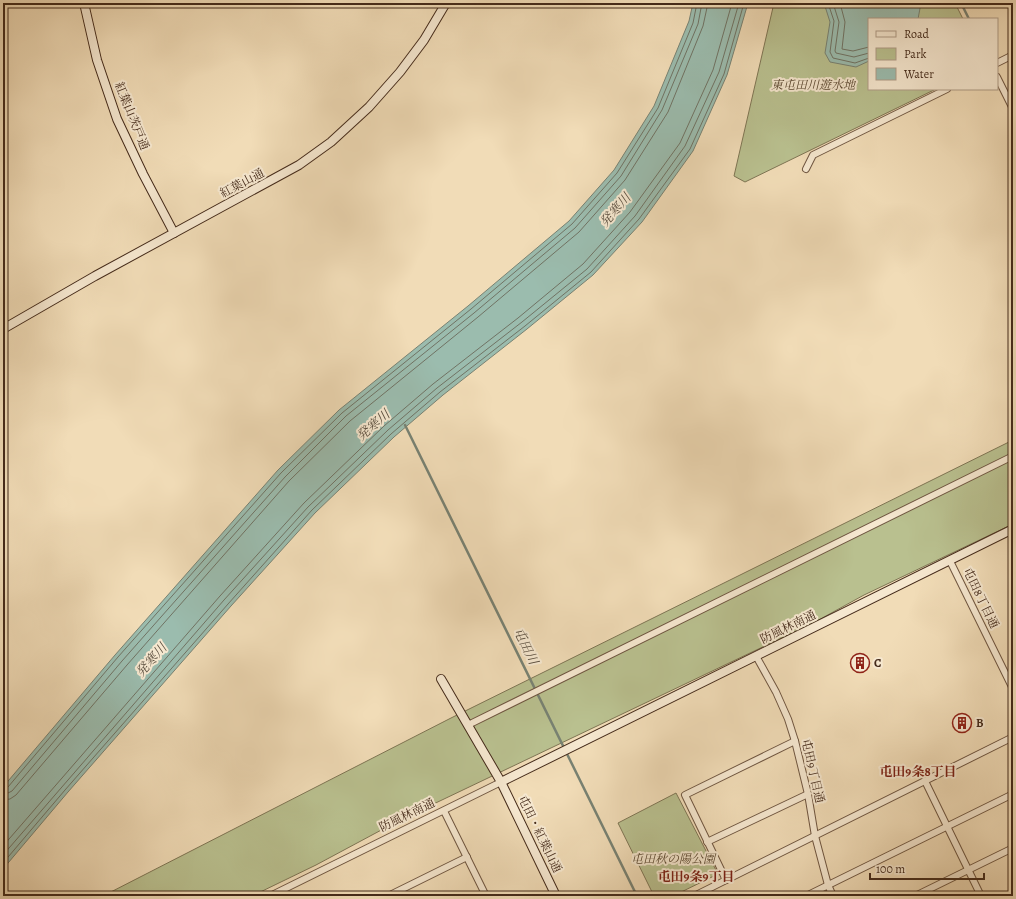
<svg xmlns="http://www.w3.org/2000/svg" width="1016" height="899" font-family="Alegreya,'Noto Serif JP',serif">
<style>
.green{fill:#b9c08f;stroke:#7e7554}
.water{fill:#9bbcae;stroke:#788273}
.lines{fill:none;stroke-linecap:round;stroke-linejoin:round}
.shore{stroke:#707364;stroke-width:1}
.stream{stroke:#788273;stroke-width:2.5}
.street-casing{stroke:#6f5641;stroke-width:8}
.secondary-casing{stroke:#442a1a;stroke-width:10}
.street{stroke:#f6e8d0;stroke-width:6}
.secondary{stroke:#f6e8d0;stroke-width:8}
.labels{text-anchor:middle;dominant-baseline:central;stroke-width:4;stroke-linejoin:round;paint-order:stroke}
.park-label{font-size:12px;font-style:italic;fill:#5b4831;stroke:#f6e8d0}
.street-label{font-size:12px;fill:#442a1a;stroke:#f6e8d0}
.poi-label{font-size:12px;font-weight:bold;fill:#442a1a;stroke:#f6e8d0;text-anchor:start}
.water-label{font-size:13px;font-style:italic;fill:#5a4e3f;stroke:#f6e8d0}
.neighbourhood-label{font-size:13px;font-weight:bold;fill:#7a1f14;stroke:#f6e8d0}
</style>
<rect width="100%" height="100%" fill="#f1dcb7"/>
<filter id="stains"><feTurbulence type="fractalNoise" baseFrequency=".005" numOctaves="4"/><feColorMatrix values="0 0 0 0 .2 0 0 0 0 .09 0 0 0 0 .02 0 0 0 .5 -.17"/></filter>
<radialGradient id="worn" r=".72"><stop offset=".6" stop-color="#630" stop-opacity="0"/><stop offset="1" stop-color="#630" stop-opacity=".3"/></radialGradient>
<!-- green -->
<g class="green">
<path d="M 774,3 L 955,3 L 963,19 L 869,19 L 869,89 L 936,89 L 745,182 L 734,176 Z"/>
<path d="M 1013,440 L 1013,524 L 864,595 L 815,622 L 400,820 L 316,865 L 252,896 L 103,896 L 451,718 Z"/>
<path d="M 676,793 L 718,874 L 673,896 L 654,896 L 618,823 Z"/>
</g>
<!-- water -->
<g class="water">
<path d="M 693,3 L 748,3 L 727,75 L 693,151 L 642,222 L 593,275 L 527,329 L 443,395 L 394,437 L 315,513 L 231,606 L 68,792 L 3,869 L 3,787 L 115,655 L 278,470 L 339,410 L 468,306 L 569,221 L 614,170 L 654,106 L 689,21 Z"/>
<path d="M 824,3 L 921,3 L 918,19 L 869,19 L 869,61 L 856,67 L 830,62 L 825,53 L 830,22 Z"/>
</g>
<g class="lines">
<!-- shore -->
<g class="shore">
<path d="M 828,3 L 834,21 L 830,52 L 833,58 L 855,63 L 869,58"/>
<path d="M 833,3 L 839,22 L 835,51 L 836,53 L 854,57 L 869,53"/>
<path d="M 840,3 L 845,22 L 842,49 L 853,51 L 869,47"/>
<path d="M 3,789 L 8,787 L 118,657 L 281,473 L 342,413 L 471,309 L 572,224 L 617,173 L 658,108 L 693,23 L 697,3"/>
<path d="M 3,794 L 8,793 L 12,791 L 122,661 L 285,477 L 346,416 L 474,313 L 575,228 L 621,176 L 662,110 L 698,24 L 702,3"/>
<path d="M 3,800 L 10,799 L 16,795 L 127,665 L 289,481 L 350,421 L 478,317 L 579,232 L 625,180 L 668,112 L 703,26 L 708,3"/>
<path d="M 3,846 L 220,596 L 304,503 L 384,426 L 433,384 L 518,318 L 583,264 L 630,212 L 680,143 L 713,70 L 732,3"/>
<path d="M 3,855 L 224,600 L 308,507 L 388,430 L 437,388 L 522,322 L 587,269 L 635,216 L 685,146 L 719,72 L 739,3"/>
<path d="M 3,863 L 65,790 L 228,604 L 312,510 L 391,434 L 440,392 L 525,326 L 591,272 L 639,219 L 690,149 L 724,74 L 744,3"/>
</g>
<!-- stream -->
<g class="stream">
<path d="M 961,3 L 969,19"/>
<path d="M 405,425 L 637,896"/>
</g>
<defs>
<g id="street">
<path d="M 997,63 L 1013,55"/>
<path d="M 997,77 L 1013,109"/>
<path d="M 806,169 L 813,155 L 947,89"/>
<path d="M 950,561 L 1013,689"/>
<path d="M 756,656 L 776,692 L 788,719 L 795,741 L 808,794 L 815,836 L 828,885 L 833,896"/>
<path d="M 468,725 L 1013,456"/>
<path d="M 925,781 L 981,896"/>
<path d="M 444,811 L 486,896"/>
<path d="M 707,842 L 808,794"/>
<path d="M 726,880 L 685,795 L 795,741"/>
<path d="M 270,896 L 501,782"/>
<path d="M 388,896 L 467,857"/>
<path d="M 694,896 L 1013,737"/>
<path d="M 806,896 L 1013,794"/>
<path d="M 915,896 L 1013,848"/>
</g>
<g id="secondary">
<path d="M 84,3 L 97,60 L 117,119 L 143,174 L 174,233"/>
<path d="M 3,329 L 95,276 L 299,165 L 331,142 L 369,107 L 400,72 L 424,40 L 446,3"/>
<path d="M 441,679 L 501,782 L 556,896"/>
<path d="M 501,782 L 1013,529"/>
</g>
</defs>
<!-- street casing -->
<use href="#street" class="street-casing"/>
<!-- secondary casing -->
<use href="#secondary" class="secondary-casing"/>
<!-- street -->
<use href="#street" class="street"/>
<!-- secondary -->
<use href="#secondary" class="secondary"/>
</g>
<!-- icons -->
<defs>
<symbol id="building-ring" viewBox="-11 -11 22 22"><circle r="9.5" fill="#f6e8d0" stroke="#8f2418" stroke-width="1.5"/><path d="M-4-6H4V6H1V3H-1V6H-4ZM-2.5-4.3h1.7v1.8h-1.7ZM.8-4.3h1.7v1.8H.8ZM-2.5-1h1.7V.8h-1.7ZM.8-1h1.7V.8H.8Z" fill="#8f2418"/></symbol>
</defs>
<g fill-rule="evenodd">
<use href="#building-ring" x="849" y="652" width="22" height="22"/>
<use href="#building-ring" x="951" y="712" width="22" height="22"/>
</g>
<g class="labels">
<!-- park labels -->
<g class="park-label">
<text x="813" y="85">東屯田川遊水地</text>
<text x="673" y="859">屯田秋の陽公園</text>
</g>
<!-- street labels -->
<g class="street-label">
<text transform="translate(132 116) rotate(68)">紅葉山茨戸通</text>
<text transform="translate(242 183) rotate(-28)">紅葉山通</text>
<text transform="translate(981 598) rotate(64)">屯田8丁目通</text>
<text transform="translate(788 627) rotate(-26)">防風林南通</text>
<text transform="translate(813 771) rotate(77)">屯田9丁目通</text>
<text transform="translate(407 815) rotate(-26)">防風林南通</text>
<text transform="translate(540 834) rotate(64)">屯田・紅葉山通</text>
</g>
<!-- poi labels -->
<g class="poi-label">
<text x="874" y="663">C</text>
<text x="976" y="723">B</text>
</g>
<!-- water labels -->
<g class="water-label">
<text transform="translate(615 210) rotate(-49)">発寒川</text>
<text transform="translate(373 425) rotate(-41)">発寒川</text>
<text transform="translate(526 646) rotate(64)">屯田川</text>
<text transform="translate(151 660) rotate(-49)">発寒川</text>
</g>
<!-- neighbourhood labels -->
<g class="neighbourhood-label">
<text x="918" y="771">屯田9条8丁目</text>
<text x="696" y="876">屯田9条9丁目</text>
</g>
</g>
<!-- margin -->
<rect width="1016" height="899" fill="none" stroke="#f1dcb7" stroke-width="16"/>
<rect x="4" y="4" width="1008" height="891" fill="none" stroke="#442a1a" stroke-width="2"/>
<rect x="8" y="8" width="1000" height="883" fill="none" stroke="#442a1a"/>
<!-- legend -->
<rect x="868" y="18" width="130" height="72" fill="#f6e8d0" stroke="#af9c87"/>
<rect x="876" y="31" width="20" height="6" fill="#f6e8d0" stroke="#af9c87"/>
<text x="904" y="38" font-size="12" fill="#442a1a">Road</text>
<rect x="876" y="48" width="20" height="12" fill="#b9c08f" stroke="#af9c87"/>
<text x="904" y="58" font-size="12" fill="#442a1a">Park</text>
<rect x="876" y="68" width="20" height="12" fill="#9bbcae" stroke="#af9c87"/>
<text x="904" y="78" font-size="12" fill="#442a1a">Water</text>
<!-- scale -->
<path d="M870 873v6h114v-6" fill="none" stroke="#442a1a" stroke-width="2"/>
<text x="876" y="873" font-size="12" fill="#442a1a" stroke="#f6e8d0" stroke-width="3" paint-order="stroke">100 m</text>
<rect width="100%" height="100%" filter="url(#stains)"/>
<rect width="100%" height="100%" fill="url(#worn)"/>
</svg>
